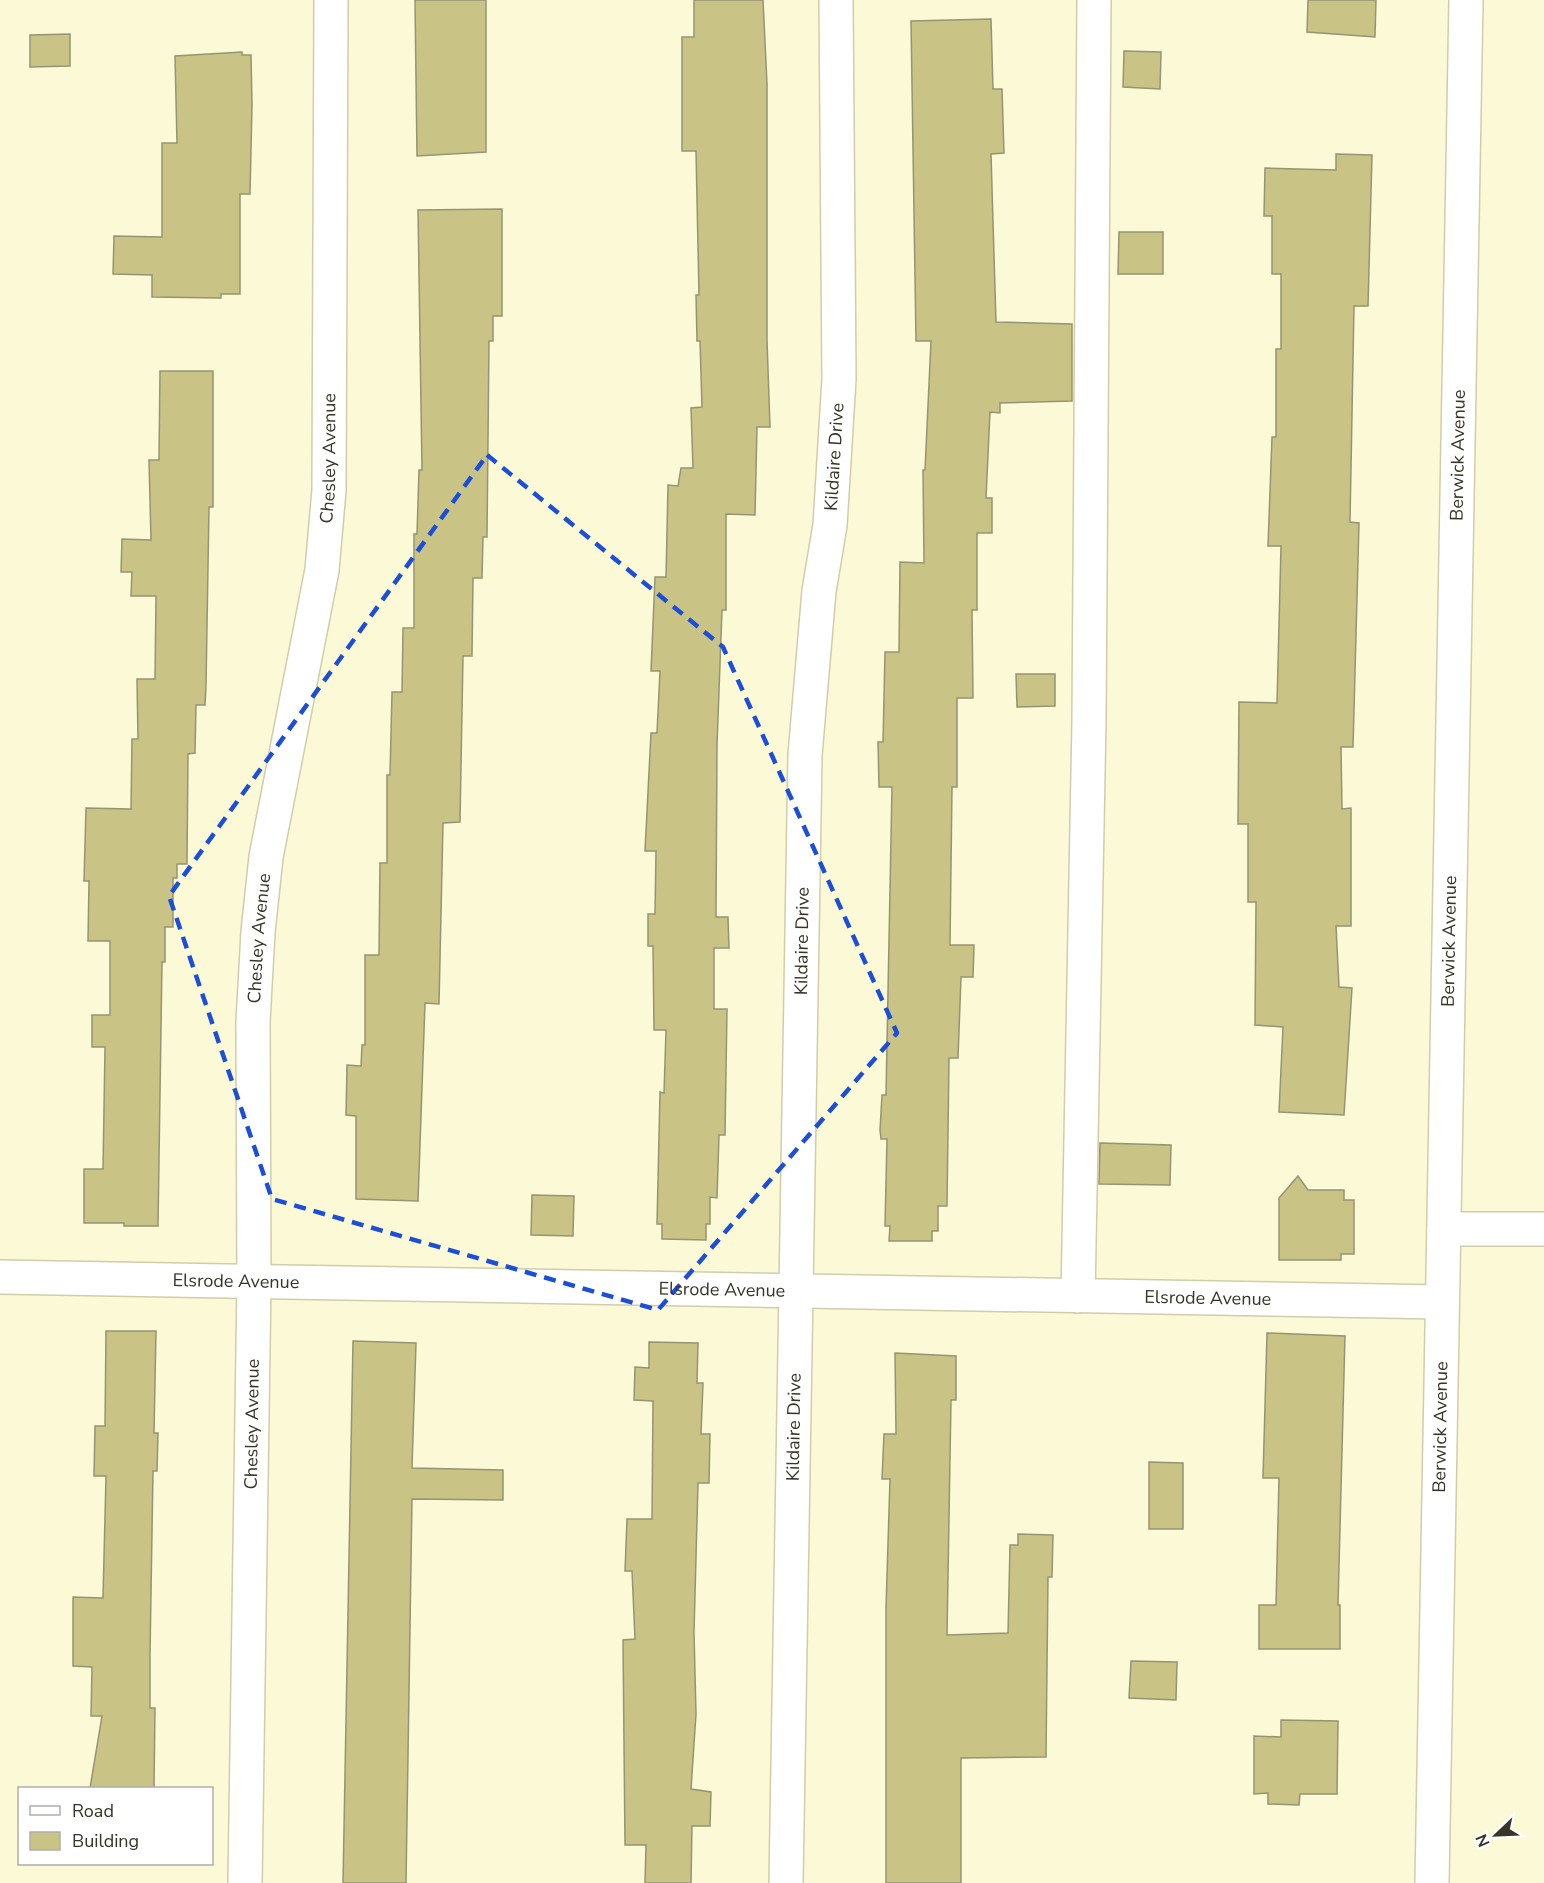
<svg xmlns="http://www.w3.org/2000/svg" width="1544" height="1883" font-family="'Nunito Sans',sans-serif">
<style>
.building{fill:#c9c386;stroke:#969474;stroke-width:1.5}
.lines{fill:none;stroke-linecap:round;stroke-linejoin:round}
.minor-casing{stroke:#d0cdac;stroke-width:36}
.minor{stroke:#fff;stroke-width:33}
.marked{fill:none;stroke:#1d4ed8;stroke-width:4.5;stroke-dasharray:12 8;stroke-linejoin:round}
.labels{text-anchor:middle;dominant-baseline:central;stroke-width:6;stroke-linejoin:round;paint-order:stroke}
.street-label{font-size:18px;fill:#363528;stroke:#fff}
</style>
<rect width="100%" height="100%" fill="#fcf9d6"/>
<!-- building -->
<g class="building">
<path d="M 415,0 L 486,0 L 486,152 L 417,156 Z"/>
<path d="M 694,0 L 763,0 L 767,84 L 767,340 L 770,427 L 757,427 L 755,515 L 726,514 L 726,610 L 722,610 L 717,745 L 716,917 L 728,917 L 729,948 L 714,948 L 714,1009 L 727,1009 L 725,1135 L 719,1135 L 717,1198 L 710,1197 L 710,1224 L 706,1224 L 706,1240 L 662,1239 L 662,1224 L 657,1224 L 660,1092 L 664,1093 L 666,1030 L 654,1030 L 653,946 L 648,946 L 648,914 L 655,914 L 656,851 L 645,851 L 651,733 L 657,733 L 660,671 L 651,671 L 655,577 L 666,577 L 668,485 L 678,486 L 681,468 L 693,468 L 691,408 L 702,407 L 700,341 L 697,341 L 696,295 L 699,295 L 696,151 L 682,151 L 682,37 L 694,37 Z"/>
<path d="M 1308,0 L 1376,0 L 1375,37 L 1307,32 Z"/>
<path d="M 991,19 L 993,89 L 1002,89 L 1004,153 L 991,154 L 996,322 L 1072,324 L 1072,401 L 1000,403 L 1000,413 L 990,412 L 986,498 L 992,498 L 992,533 L 977,533 L 977,610 L 972,610 L 973,698 L 957,698 L 957,787 L 952,787 L 950,945 L 974,945 L 973,977 L 961,977 L 958,1058 L 949,1058 L 947,1206 L 938,1206 L 938,1231 L 932,1231 L 932,1241 L 889,1241 L 890,1226 L 885,1226 L 887,1139 L 881,1139 L 880,1130 L 882,1095 L 886,1095 L 892,787 L 879,787 L 878,742 L 883,742 L 885,652 L 899,652 L 900,562 L 924,563 L 923,470 L 925,470 L 931,341 L 916,341 L 911,21 Z"/>
<path d="M 70,34 L 70,66 L 30,67 L 30,35 Z"/>
<path d="M 1124,51 L 1161,52 L 1160,89 L 1123,87 Z"/>
<path d="M 242,52 L 242,55 L 251,55 L 252,105 L 250,194 L 240,194 L 240,294 L 221,294 L 221,298 L 152,297 L 152,275 L 113,274 L 114,236 L 162,237 L 162,143 L 177,143 L 175,56 Z"/>
<path d="M 1336,154 L 1372,155 L 1368,306 L 1354,306 L 1350,522 L 1359,523 L 1353,747 L 1341,747 L 1342,809 L 1351,808 L 1351,926 L 1336,926 L 1339,987 L 1352,988 L 1344,1115 L 1279,1112 L 1283,1027 L 1255,1025 L 1256,902 L 1248,902 L 1248,824 L 1238,824 L 1239,702 L 1277,703 L 1281,546 L 1268,546 L 1272,437 L 1276,437 L 1276,349 L 1281,349 L 1281,274 L 1272,274 L 1272,216 L 1264,216 L 1265,168 L 1336,170 Z"/>
<path d="M 502,209 L 502,316 L 493,316 L 493,341 L 489,341 L 487,537 L 483,537 L 482,578 L 473,578 L 472,656 L 463,656 L 460,822 L 443,823 L 439,1004 L 425,1003 L 418,1201 L 356,1199 L 356,1116 L 346,1115 L 347,1065 L 361,1066 L 362,1045 L 365,1045 L 365,955 L 379,955 L 380,863 L 387,863 L 387,775 L 390,775 L 392,692 L 402,692 L 403,628 L 414,628 L 414,534 L 417,534 L 419,470 L 422,470 L 418,210 Z"/>
<path d="M 1119,232 L 1163,232 L 1163,274 L 1118,274 Z"/>
<path d="M 160,371 L 213,371 L 213,507 L 209,507 L 206,686 L 205,705 L 196,705 L 195,753 L 188,754 L 187,864 L 177,864 L 177,878 L 173,878 L 173,927 L 165,927 L 165,962 L 162,962 L 158,1226 L 124,1226 L 124,1223 L 84,1223 L 84,1169 L 103,1169 L 105,1047 L 92,1047 L 92,1015 L 110,1015 L 110,941 L 88,941 L 89,881 L 84,881 L 86,808 L 131,809 L 132,739 L 138,739 L 137,679 L 155,679 L 156,596 L 131,596 L 132,572 L 121,572 L 122,539 L 151,540 L 149,460 L 159,460 Z"/>
<path d="M 1016,674 L 1055,674 L 1055,706 L 1017,707 Z"/>
<path d="M 1100,1143 L 1171,1145 L 1170,1185 L 1099,1184 Z"/>
<path d="M 1298,1176 L 1308,1190 L 1344,1190 L 1344,1200 L 1354,1200 L 1354,1254 L 1341,1254 L 1341,1260 L 1279,1260 L 1279,1198 Z"/>
<path d="M 532,1195 L 574,1196 L 573,1236 L 531,1235 Z"/>
<path d="M 106,1331 L 156,1331 L 154,1433 L 158,1433 L 157,1471 L 153,1471 L 150,1655 L 150,1708 L 155,1708 L 154,1788 L 90,1788 L 102,1716 L 91,1716 L 92,1667 L 73,1666 L 73,1597 L 103,1598 L 106,1476 L 94,1476 L 95,1426 L 105,1426 Z"/>
<path d="M 1267,1333 L 1345,1336 L 1338,1605 L 1340,1605 L 1340,1649 L 1259,1649 L 1259,1605 L 1276,1605 L 1279,1478 L 1263,1478 Z"/>
<path d="M 353,1341 L 416,1343 L 412,1468 L 503,1470 L 503,1500 L 412,1499 L 406,1883 L 343,1883 Z"/>
<path d="M 649,1342 L 698,1343 L 697,1383 L 703,1383 L 701,1434 L 710,1434 L 709,1483 L 698,1483 L 694,1632 L 696,1714 L 691,1789 L 711,1792 L 710,1826 L 692,1826 L 691,1883 L 645,1883 L 646,1845 L 625,1845 L 623,1640 L 635,1639 L 632,1571 L 625,1571 L 627,1519 L 652,1519 L 653,1401 L 634,1400 L 635,1367 L 649,1368 Z"/>
<path d="M 895,1353 L 956,1356 L 956,1400 L 951,1400 L 947,1635 L 1008,1633 L 1010,1545 L 1018,1545 L 1018,1534 L 1053,1535 L 1052,1577 L 1048,1577 L 1046,1757 L 961,1758 L 961,1883 L 886,1883 L 886,1608 L 890,1479 L 882,1479 L 884,1434 L 896,1434 Z"/>
<path d="M 1149,1462 L 1183,1463 L 1183,1529 L 1149,1529 Z"/>
<path d="M 1131,1661 L 1177,1662 L 1176,1700 L 1129,1698 Z"/>
<path d="M 1281,1720 L 1338,1721 L 1337,1794 L 1300,1794 L 1299,1805 L 1268,1804 L 1268,1793 L 1254,1794 L 1254,1736 L 1281,1737 Z"/>
</g>
<g class="lines">
<defs>
<g id="minor">
<path d="M 1444,1229 L 1544,1229"/>
<path id="s1" d="M 0,1277 L 1442,1302"/>
<path d="M 1078,1296 L 1089,721 L 1094,0"/>
<path id="s2" d="M 245,1883 L 254,1281 L 253,1022 L 258,932 L 266,857 L 322,570 L 329,490 L 331,0"/>
<path id="s3" d="M 786,1883 L 805,755 L 819,591 L 830,525 L 839,379 L 836,0"/>
<path id="s4" d="M 1432,1883 L 1466,0"/>
</g>
</defs>
<!-- minor casing -->
<use href="#minor" class="minor-casing"/>
<!-- minor -->
<use href="#minor" class="minor"/>
</g>
<!-- marked area -->
<path class="marked" d="M 487,455 L 723,647 L 897,1033 L 658,1310 L 272,1199 L 169,896 Z"/>
<g class="labels">
<!-- street labels -->
<g class="street-label">
<text stroke="none"><textPath href="#s3" startOffset="1428">Kildaire Drive</textPath></text>
<text stroke="none"><textPath href="#s4" startOffset="1428">Berwick Avenue</textPath></text>
<text stroke="none"><textPath href="#s2" startOffset="1431">Chesley Avenue</textPath></text>
<text stroke="none"><textPath href="#s2" startOffset="945">Chesley Avenue</textPath></text>
<text stroke="none"><textPath href="#s3" startOffset="942">Kildaire Drive</textPath></text>
<text stroke="none"><textPath href="#s4" startOffset="942">Berwick Avenue</textPath></text>
<text stroke="none"><textPath href="#s1" startOffset="236">Elsrode Avenue</textPath></text>
<text stroke="none"><textPath href="#s1" startOffset="722">Elsrode Avenue</textPath></text>
<text stroke="none"><textPath href="#s1" startOffset="1208">Elsrode Avenue</textPath></text>
<text stroke="none"><textPath href="#s2" startOffset="459">Chesley Avenue</textPath></text>
<text stroke="none"><textPath href="#s3" startOffset="456">Kildaire Drive</textPath></text>
<text stroke="none"><textPath href="#s4" startOffset="456">Berwick Avenue</textPath></text>
</g>
</g>
<!-- legend -->
<rect x="18" y="1787" width="195" height="78" fill="#ffffff" stroke="#afaea9" stroke-width="1.5"/>
<rect x="30" y="1806" width="30" height="9" fill="#ffffff" stroke="#afaea9" stroke-width="1.5"/>
<text x="72" y="1817" font-size="18" fill="#363528">Road</text>
<rect x="30" y="1832" width="30" height="18" fill="#c9c386" stroke="#afaea9" stroke-width="1.5"/>
<text x="72" y="1847" font-size="18" fill="#363528">Building</text>
<!-- north arrow -->
<g transform="translate(1496 1835) rotate(247)" stroke="#ffffff" stroke-width="4.5" paint-order="stroke">
<path d="M0-4.5L10 22L0 15L-10 22Z" fill="#363528"/>
<text y="-9" font-size="16" font-weight="bold" text-anchor="middle" fill="#363528">N</text>
</g>
</svg>
